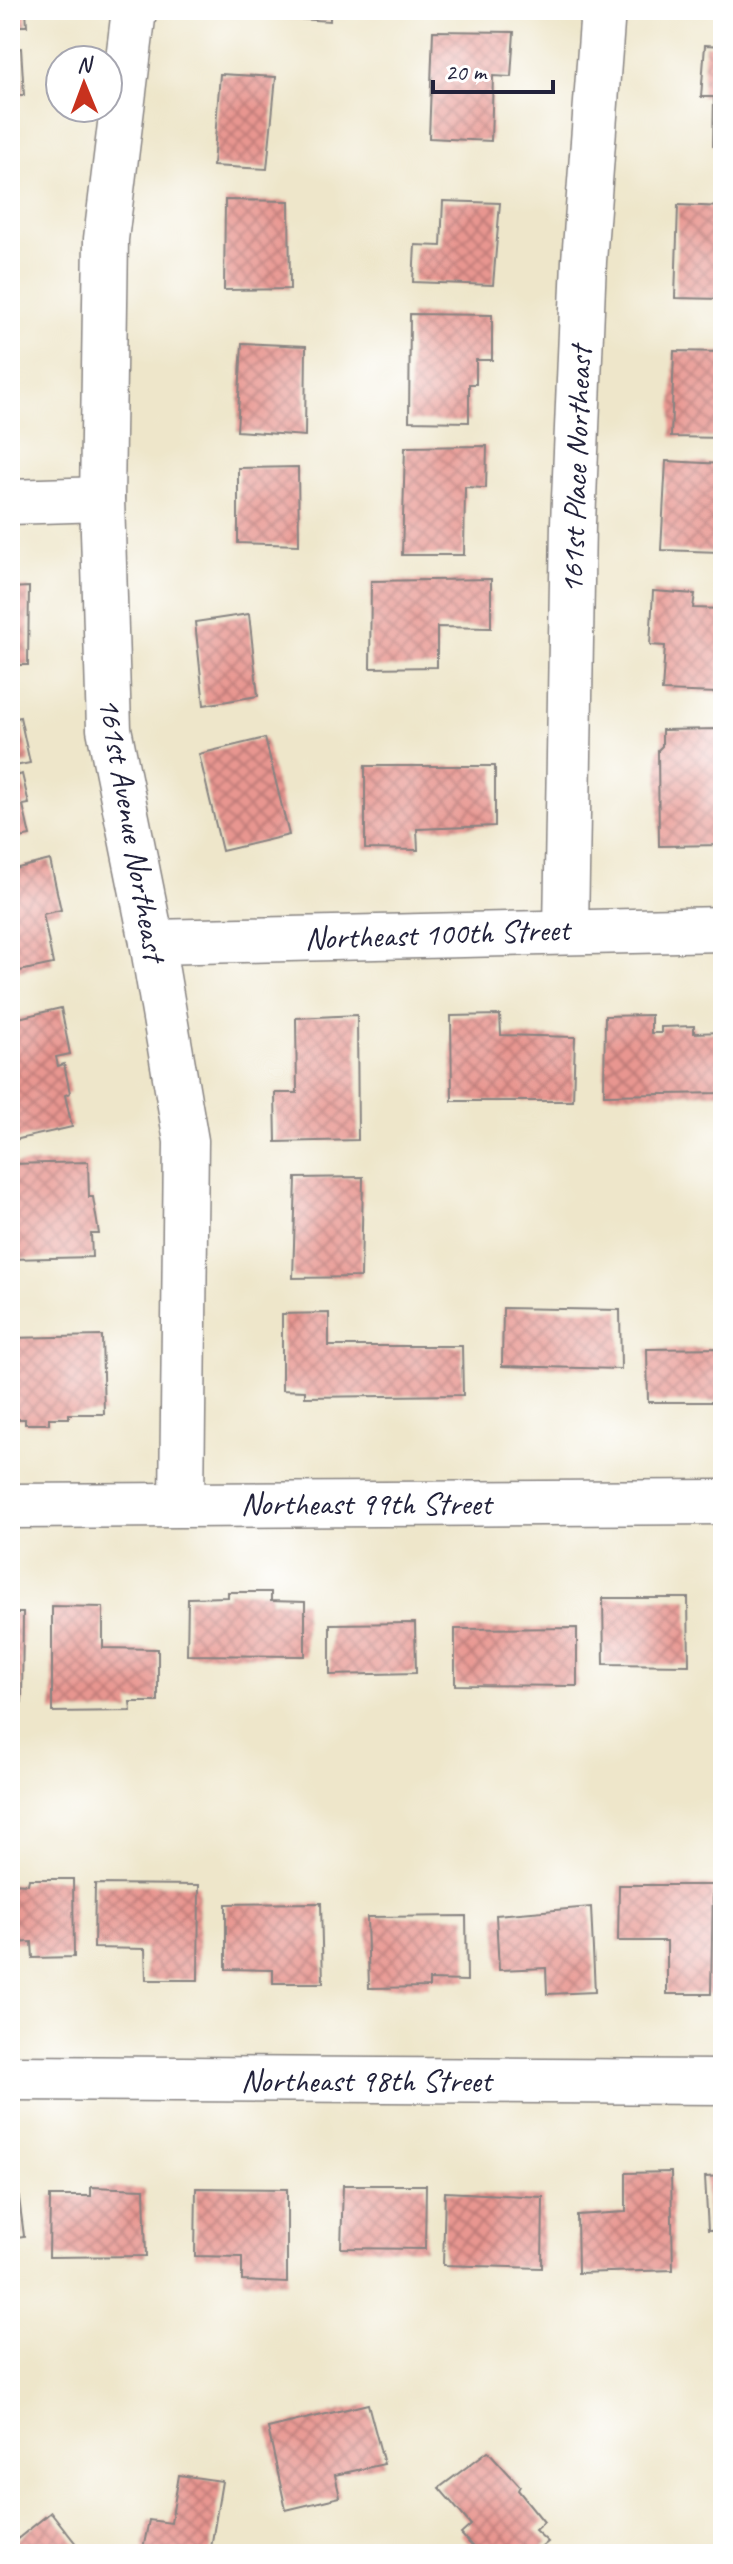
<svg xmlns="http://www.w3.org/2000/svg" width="733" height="2564" font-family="Caveat,sans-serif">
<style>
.building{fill:url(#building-cross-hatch)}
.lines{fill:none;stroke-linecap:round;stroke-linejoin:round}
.street-casing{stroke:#888482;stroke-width:47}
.street{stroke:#fff;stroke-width:44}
.labels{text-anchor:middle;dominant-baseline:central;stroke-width:6;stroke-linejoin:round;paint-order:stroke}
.street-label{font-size:32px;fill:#22223b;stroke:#fff}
</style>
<defs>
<pattern id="building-cross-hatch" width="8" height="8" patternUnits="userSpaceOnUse" patternTransform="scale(2)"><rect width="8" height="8" fill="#e89690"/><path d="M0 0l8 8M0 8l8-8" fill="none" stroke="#bc7a77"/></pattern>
</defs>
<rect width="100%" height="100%" fill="#fff"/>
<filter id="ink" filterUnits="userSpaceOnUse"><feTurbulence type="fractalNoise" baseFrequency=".0125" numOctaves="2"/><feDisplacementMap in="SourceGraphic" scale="16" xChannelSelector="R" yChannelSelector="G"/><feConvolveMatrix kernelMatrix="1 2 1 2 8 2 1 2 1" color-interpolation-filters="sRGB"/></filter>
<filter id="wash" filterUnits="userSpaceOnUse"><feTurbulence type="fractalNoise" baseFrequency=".006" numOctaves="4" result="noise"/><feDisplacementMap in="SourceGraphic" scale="32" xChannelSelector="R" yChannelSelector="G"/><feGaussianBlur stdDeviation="1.8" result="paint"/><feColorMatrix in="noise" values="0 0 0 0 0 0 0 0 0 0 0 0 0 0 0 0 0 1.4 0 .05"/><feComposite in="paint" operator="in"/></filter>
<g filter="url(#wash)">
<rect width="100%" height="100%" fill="#eee6ca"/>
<g id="blocks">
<!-- building -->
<g class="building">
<path d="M 10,10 L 26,10 L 27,26 L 10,26 Z"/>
<path d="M 248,10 L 330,10 L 330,21 L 248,16 Z"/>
<path d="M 433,31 L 514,32 L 511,77 L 493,76 L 491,141 L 429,138 Z"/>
<path d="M 705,45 L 723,46 L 723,147 L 713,146 L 714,97 L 701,97 Z"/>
<path d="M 21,48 L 24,95 L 10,95 L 10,49 Z"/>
<path d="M 220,74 L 276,77 L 267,169 L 213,166 Z"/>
<path d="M 225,200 L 289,201 L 290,289 L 224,290 Z"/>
<path d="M 443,201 L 500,203 L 493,285 L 413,282 L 415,245 L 441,246 Z"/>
<path d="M 678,205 L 723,207 L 723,299 L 675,298 Z"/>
<path d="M 410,314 L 492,315 L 492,360 L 476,360 L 476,384 L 469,384 L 469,422 L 409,421 Z"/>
<path d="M 242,343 L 306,346 L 305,436 L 237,431 Z"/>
<path d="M 674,351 L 723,352 L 723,438 L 671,437 Z"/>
<path d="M 10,361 L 13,361 L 14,423 L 10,423 Z"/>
<path d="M 487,446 L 486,488 L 465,487 L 464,555 L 402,555 L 405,447 Z"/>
<path d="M 666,461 L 723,464 L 720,552 L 661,550 Z"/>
<path d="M 298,467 L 299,545 L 238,543 L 238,468 Z"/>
<path d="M 491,579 L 491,628 L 437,627 L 437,667 L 370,668 L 371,581 Z"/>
<path d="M 29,587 L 28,665 L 10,665 L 10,588 Z"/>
<path d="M 653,591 L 695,594 L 693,608 L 723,609 L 718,693 L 662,691 L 665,646 L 650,645 Z"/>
<path d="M 249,614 L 258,696 L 204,705 L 195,622 Z"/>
<path d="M 20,717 L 30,763 L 15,766 L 17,776 L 22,774 L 29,804 L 23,805 L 30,836 L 10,840 L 10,720 Z"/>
<path d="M 718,729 L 718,748 L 723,748 L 723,845 L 659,846 L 658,750 L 662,746 L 662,730 Z"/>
<path d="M 265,738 L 289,835 L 222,851 L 199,754 Z"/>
<path d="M 365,766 L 495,766 L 495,826 L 417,829 L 418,850 L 365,849 Z"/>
<path d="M 50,860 L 61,910 L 43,914 L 53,964 L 10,973 L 10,870 Z"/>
<path d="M 61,1008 L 70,1054 L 56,1057 L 58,1066 L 64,1064 L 70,1093 L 65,1095 L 72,1127 L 10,1141 L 10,1020 Z"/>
<path d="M 357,1015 L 358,1140 L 276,1142 L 275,1093 L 297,1093 L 296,1018 Z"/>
<path d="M 500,1015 L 501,1035 L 575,1037 L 573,1101 L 452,1101 L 451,1016 Z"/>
<path d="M 651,1015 L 651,1033 L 661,1033 L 661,1027 L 694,1026 L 694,1033 L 723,1032 L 723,1093 L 604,1095 L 605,1016 Z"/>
<path d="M 88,1162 L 89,1197 L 93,1197 L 99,1234 L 91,1234 L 92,1257 L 12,1259 L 10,1164 Z"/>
<path d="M 363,1177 L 361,1277 L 293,1278 L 296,1178 Z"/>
<path d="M 503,1308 L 620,1310 L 621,1369 L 502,1366 Z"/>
<path d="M 329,1313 L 329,1346 L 462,1346 L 463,1395 L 305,1397 L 305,1391 L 282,1390 L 282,1314 Z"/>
<path d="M 102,1336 L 104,1414 L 69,1414 L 69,1418 L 49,1418 L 49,1424 L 25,1424 L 25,1419 L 10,1419 L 10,1338 Z"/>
<path d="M 723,1348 L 723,1402 L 648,1402 L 647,1349 Z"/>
<path d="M 228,1592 L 271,1592 L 271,1601 L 305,1602 L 305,1656 L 187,1655 L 188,1598 L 228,1597 Z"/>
<path d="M 603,1598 L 688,1598 L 689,1665 L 604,1664 Z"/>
<path d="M 52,1606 L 103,1607 L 103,1648 L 158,1649 L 158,1702 L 130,1702 L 131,1711 L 52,1712 Z"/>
<path d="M 10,1613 L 23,1613 L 22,1702 L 10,1702 Z"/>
<path d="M 415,1623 L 416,1673 L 330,1675 L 330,1624 Z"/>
<path d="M 577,1628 L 577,1686 L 455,1685 L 455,1629 Z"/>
<path d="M 29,1879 L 73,1879 L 74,1957 L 33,1958 L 32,1942 L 10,1943 L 10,1883 L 28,1884 Z"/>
<path d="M 95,1884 L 199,1885 L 198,1980 L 146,1980 L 145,1949 L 94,1948 Z"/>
<path d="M 619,1885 L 713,1885 L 711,1994 L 667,1994 L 667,1941 L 618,1941 Z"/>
<path d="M 321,1903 L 323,1983 L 273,1983 L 273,1970 L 226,1969 L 226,1904 Z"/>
<path d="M 591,1907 L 595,1992 L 547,1994 L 546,1968 L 499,1970 L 496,1915 Z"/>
<path d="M 466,1916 L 467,1981 L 429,1980 L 429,1987 L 369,1988 L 367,1917 Z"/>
<path d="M 14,2160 L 24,2236 L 10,2238 L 10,2161 Z"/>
<path d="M 671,2172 L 673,2270 L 578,2273 L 577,2215 L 626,2212 L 626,2173 Z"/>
<path d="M 723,2176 L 723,2230 L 708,2230 L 705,2177 Z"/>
<path d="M 343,2185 L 426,2185 L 425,2249 L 341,2248 Z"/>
<path d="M 91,2187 L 144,2189 L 146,2256 L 49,2257 L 50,2196 L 91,2196 Z"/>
<path d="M 196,2188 L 287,2189 L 287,2283 L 242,2281 L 242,2257 L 195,2256 Z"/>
<path d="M 445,2192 L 543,2197 L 542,2268 L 443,2265 Z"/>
<path d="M 368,2404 L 384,2464 L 335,2475 L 340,2497 L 286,2510 L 268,2428 Z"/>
<path d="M 488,2451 L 520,2486 L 518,2490 L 544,2522 L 535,2530 L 548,2542 L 533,2554 L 479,2554 L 461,2534 L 471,2525 L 439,2488 Z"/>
<path d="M 179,2475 L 222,2481 L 210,2554 L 142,2554 L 149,2520 L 171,2523 Z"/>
<path d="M 51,2512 L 84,2554 L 10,2554 L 10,2545 Z"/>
</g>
</g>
</g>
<g filter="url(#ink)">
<use href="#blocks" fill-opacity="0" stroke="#888482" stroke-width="2"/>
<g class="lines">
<defs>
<g id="street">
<path d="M 134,10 L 106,239 L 102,499 L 109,729 L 152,942 L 186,1141 L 182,1504"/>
<path d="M 10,502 L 102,499"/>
<path d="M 566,930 L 573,523 L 584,261 L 603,10"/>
<path d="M 152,942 L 723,929"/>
<path d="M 10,1506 L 723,1502"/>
<path d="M 10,2078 L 723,2082"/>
</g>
</defs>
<!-- street casing -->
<use href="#street" class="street-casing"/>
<!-- street -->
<use href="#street" class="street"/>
</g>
</g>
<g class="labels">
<!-- street labels -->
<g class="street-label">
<text transform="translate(576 470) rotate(-88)">161st Place Northeast</text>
<text transform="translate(132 829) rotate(80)">161st Avenue Northeast</text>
<text transform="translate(437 934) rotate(-2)">Northeast 100th Street</text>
<text x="366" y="1503">Northeast 99th Street</text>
<text x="366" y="2080">Northeast 98th Street</text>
</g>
</g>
<!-- margin -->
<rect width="733" height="2564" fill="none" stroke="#fff" stroke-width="40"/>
<!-- north arrow -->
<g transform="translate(84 84) rotate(359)"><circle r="38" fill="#ffffff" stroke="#a7a7b1" stroke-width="2"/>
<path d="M0-6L14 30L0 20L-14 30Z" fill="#c8321e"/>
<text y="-12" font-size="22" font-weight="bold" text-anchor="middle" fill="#22223b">N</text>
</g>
<!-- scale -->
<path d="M433 80v12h120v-12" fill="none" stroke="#22223b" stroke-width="4"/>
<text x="445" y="80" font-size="24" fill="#22223b" stroke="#ffffff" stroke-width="6" paint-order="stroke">20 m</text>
</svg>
